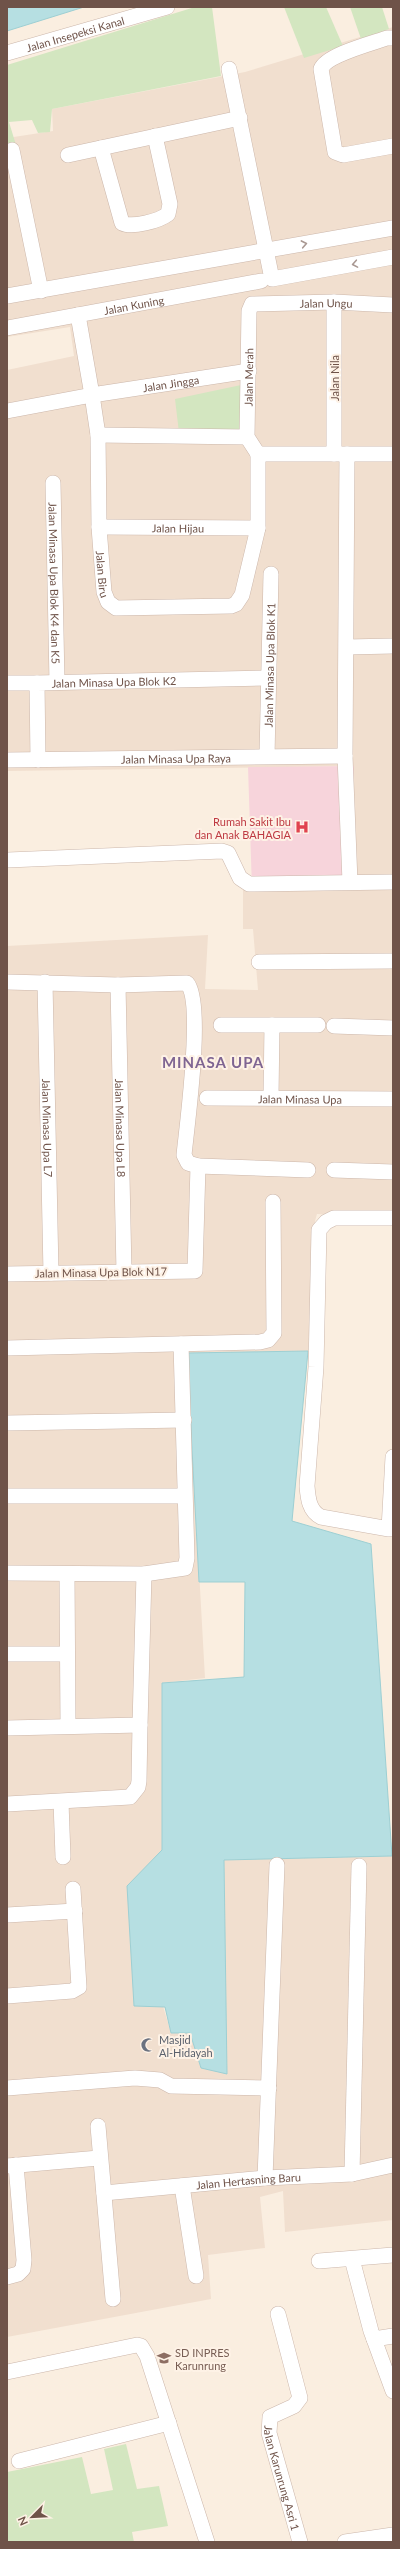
<svg xmlns="http://www.w3.org/2000/svg" width="400" height="2549" font-family="Lato,sans-serif">
<style>
.residential{fill:#f1dfcf}
.medical{fill:#f7d4db}
.green{fill:#d3e6c0}
.water{fill:#b6dfe2;stroke:#9dcfd3}
.lines{fill:none;stroke-linecap:round;stroke-linejoin:round}
.minor-casing{stroke:#ccb7ab;stroke-width:16}
.minor{stroke:#fff;stroke-width:15}
.oneway{stroke:#a99892}
.labels{text-anchor:middle;dominant-baseline:central;stroke-width:4;stroke-linejoin:round;paint-order:stroke}
.street-label{font-size:11px;fill:#6f5349;stroke:#fef2e6}
.health-label{font-size:11px;fill:#be3a42;stroke:#fef2e6;text-anchor:end}
.worship-label{font-size:11px;fill:#5b616d;stroke:#fef2e6;text-anchor:start}
.education-label{font-size:11px;fill:#785e54;stroke:#fef2e6;text-anchor:start}
.district-label{font-size:15px;font-weight:bold;letter-spacing:1px;fill:#7f6592;stroke:#fef2e6}
</style>
<rect width="100%" height="100%" fill="#faeee0"/>
<!-- residential -->
<path class="residential" d="M 393,27 L 393,1218 L 317,1214 L 315,1221 L 308,1351 L 187,1354 L 205,1678 L 162,1683 L 163,1850 L 127,1886 L 171,2033 L 190,2032 L 201,2068 L 227,2073 L 224,1860 L 393,1856 L 393,2220 L 285,2232 L 283,2191 L 260,2197 L 265,2248 L 208,2255 L 211,2299 L 7,2337 L 7,946 L 208,935 L 205,989 L 258,990 L 253,929 L 243,929 L 243,888 L 354,887 L 354,766 L 7,771 L 7,370 L 74,356 L 70,327 L 7,337 L 7,138 L 53,131 L 52,109 L 245,72 Z"/>
<!-- medical -->
<path class="medical" d="M 354,766 L 354,887 L 252,889 L 248,767 Z"/>
<!-- green -->
<g class="green">
<path d="M 195,7 L 212,7 L 221,76 L 52,109 L 50,132 L 38,133 L 32,120 L 9,122 L 16,145 L 7,148 L 7,65 Z"/>
<path d="M 284,7 L 326,7 L 343,46 L 304,58 Z"/>
<path d="M 350,7 L 382,7 L 389,29 L 361,39 Z"/>
<path d="M 241,385 L 243,443 L 180,441 L 175,399 Z"/>
<path d="M 126,2444 L 137,2489 L 159,2486 L 168,2526 L 132,2532 L 134,2542 L 7,2542 L 7,2472 L 82,2457 L 91,2494 L 113,2490 L 104,2449 Z"/>
</g>
<!-- water -->
<g class="water">
<path d="M 7,7 L 84,7 L 7,31 Z"/>
<path d="M 308,1351 L 292,1521 L 371,1544 L 392,1856 L 224,1860 L 227,2074 L 201,2068 L 190,2033 L 171,2033 L 165,2007 L 134,2006 L 127,1886 L 162,1850 L 162,1683 L 244,1677 L 245,1582 L 199,1582 L 187,1353 Z"/>
</g>
<g class="lines">
<defs>
<g id="minor">
<path d="M 393,38 L 387,38 C 373,43 326,55 321,69 L 335,152 L 343,155 L 393,146"/>
<path id="s1" d="M 7,53 L 167,7"/>
<path d="M 229,69 L 272,279 L 393,257"/>
<path d="M 101,148 L 122,223 C 132,228 159,221 168,214 L 170,204 L 155,136"/>
<path d="M 12,150 L 41,291"/>
<path d="M 68,155 L 240,118"/>
<path d="M 7,296 L 393,228"/>
<path d="M 334,302 L 334,454"/>
<path id="s2" d="M 78,315 L 92,395 L 249,371"/>
<path id="s3" d="M 7,328 L 261,281"/>
<path id="s4" d="M 7,411 L 92,395 L 98,435 L 99,527 L 104,592 L 108,602 L 116,608 L 231,606 L 236,604 L 242,595 L 258,528 L 258,454"/>
<path d="M 98,435 L 247,437"/>
<path id="s5" d="M 258,454 L 247,437 L 249,311 L 252,304 L 334,302 L 393,305"/>
<path d="M 258,454 L 393,454"/>
<path d="M 347,454 L 345,756 L 350,882"/>
<path id="s6" d="M 53,483 L 57,682"/>
<path id="s7" d="M 99,527 L 258,528"/>
<path d="M 347,647 L 393,646"/>
<path d="M 7,683 L 37,683"/>
<path id="s8" d="M 267,756 L 271,574"/>
<path id="s9" d="M 7,760 L 345,756"/>
<path id="s10" d="M 38,760 L 37,683 L 268,678"/>
<path d="M 8,860 L 222,851 L 228,853 L 240,878 L 249,884 L 393,882"/>
<path d="M 259,962 L 393,961"/>
<path d="M 7,982 L 118,985 L 187,983 C 204,1002 187,1125 184,1155 L 188,1163 L 198,1166 L 195,1271 L 7,1274"/>
<path id="s11" d="M 45,982 L 51,1273"/>
<path id="s12" d="M 118,985 L 124,1272"/>
<path d="M 221,1025 L 272,1025"/>
<path d="M 334,1026 L 393,1028"/>
<path d="M 271,1097 L 272,1025 L 318,1025"/>
<path id="s13" d="M 207,1098 L 393,1099"/>
<path d="M 198,1166 L 308,1170"/>
<path d="M 334,1170 L 393,1172"/>
<path d="M 393,1218 L 334,1218 L 326,1222 L 319,1230 L 316,1367 L 307,1486 C 308,1498 309,1511 321,1517 L 389,1529 L 393,1457"/>
<path d="M 7,1348 L 260,1342 L 268,1340 L 274,1333 L 273,1202"/>
<path d="M 7,1423 L 184,1420"/>
<path d="M 7,1496 L 184,1496"/>
<path d="M 7,1573 L 144,1574 L 185,1568 L 187,1558 L 181,1344"/>
<path d="M 67,1574 L 68,1726"/>
<path d="M 7,1654 L 66,1654"/>
<path d="M 7,1728 L 140,1725 L 144,1574"/>
<path d="M 61,1802 L 63,1857"/>
<path d="M 7,1804 L 130,1797 L 138,1787 L 139,1781 L 140,1725"/>
<path d="M 7,1915 L 75,1911"/>
<path d="M 7,1996 L 72,1991 L 79,1987 L 73,1889"/>
<path d="M 7,2088 L 135,2078 L 160,2080 L 171,2086 L 269,2088"/>
<path d="M 98,2126 L 113,2299"/>
<path d="M 7,2166 L 99,2158"/>
<path d="M 352,2174 L 359,1866"/>
<path d="M 265,2178 L 277,1865"/>
<path d="M 182,2186 L 196,2276"/>
<path id="s14" d="M 104,2193 L 265,2178 L 352,2174 L 393,2165"/>
<path d="M 352,2259 L 371,2331 L 393,2391"/>
<path d="M 319,2261 L 393,2255"/>
<path d="M 7,2277 L 18,2274 L 23,2269 L 24,2260 L 16,2165"/>
<path id="s15" d="M 278,2314 L 300,2398 L 294,2406 L 270,2417 L 269,2433 L 300,2542"/>
<path d="M 374,2339 L 393,2336"/>
<path d="M 7,2372 L 137,2345 L 141,2346 L 147,2356 L 207,2542"/>
<path d="M 19,2461 L 169,2423"/>
<path d="M 345,2542 L 393,2535"/>
</g>
</defs>
<!-- minor casing -->
<use href="#minor" class="minor-casing"/>
<!-- minor -->
<use href="#minor" class="minor"/>
</g>
<!-- one-way arrows -->
<defs><path id="oneway-chevron" d="M-2-3.5L2.5 0L-2 3.5" fill="none" stroke-width="1.6" stroke-linecap="round" stroke-linejoin="round"/></defs>
<g class="oneway">
<use href="#oneway-chevron" transform="translate(304 244) rotate(-11)"/>
<use href="#oneway-chevron" transform="translate(355 264) rotate(170)"/>
</g>
<!-- icons -->
<defs>
<symbol id="hospital-bare" viewBox="-9 -9 18 18"><path d="M-5-5h3v3.5h4V-5h3V5h-3V1.5h-4V5h-3Z" fill="#e0444e" stroke="#fef2e6" stroke-width="2.5" paint-order="stroke"/></symbol>
<symbol id="mosque-bare" viewBox="-9 -9 18 18"><path d="M3.5-4.9A6 6 0 1 0 3.5 4.9A5 5 0 1 1 3.5-4.9Z" fill="#6b7280" stroke="#fef2e6" stroke-width="2.5" paint-order="stroke"/></symbol>
<symbol id="school-bare" viewBox="-9 -9 18 18"><path d="M0-5L7-2L0 1L-7-2ZM-4 1L0 2.5L4 1V4Q0 6-4 4Z" fill="#8d6e63" stroke="#fef2e6" stroke-width="2.5" paint-order="stroke"/></symbol>
</defs>
<g fill-rule="evenodd">
<use href="#hospital-bare" x="292" y="817" width="20" height="20"/>
<use href="#mosque-bare" x="138" y="2035" width="20" height="20"/>
<use href="#school-bare" x="154" y="2348" width="20" height="20"/>
</g>
<g class="labels">
<!-- street labels -->
<g class="street-label">
<text stroke="none"><textPath href="#s1" startOffset="71">Jalan Insepeksi Kanal</textPath></text>
<text stroke="none"><textPath href="#s5" startOffset="228">Jalan Ungu</textPath></text>
<text stroke="none"><textPath href="#s3" startOffset="129">Jalan Kuning</textPath></text>
<text stroke="none"><textPath href="#s5" startOffset="80">Jalan Merah</textPath></text>
<text transform="translate(334 378) rotate(-90)">Jalan Nila</text>
<text stroke="none"><textPath href="#s2" startOffset="161">Jalan Jingga</textPath></text>
<text stroke="none"><textPath href="#s7" startOffset="79">Jalan Hijau</textPath></text>
<text stroke="none"><textPath href="#s4" startOffset="266">Jalan Biru</textPath></text>
<text stroke="none"><textPath href="#s6" startOffset="100">Jalan Minasa Upa Blok K4 dan K5</textPath></text>
<text stroke="none"><textPath href="#s8" startOffset="91">Jalan Minasa Upa Blok K1</textPath></text>
<text stroke="none"><textPath href="#s10" startOffset="154">Jalan Minasa Upa Blok K2</textPath></text>
<text stroke="none"><textPath href="#s9" startOffset="169">Jalan Minasa Upa Raya</textPath></text>
<text stroke="none"><textPath href="#s13" startOffset="93">Jalan Minasa Upa</textPath></text>
<text stroke="none"><textPath href="#s11" startOffset="146">Jalan Minasa Upa L7</textPath></text>
<text stroke="none"><textPath href="#s12" startOffset="143">Jalan Minasa Upa L8</textPath></text>
<text transform="translate(101 1272) rotate(-1)">Jalan Minasa Upa Blok N17</text>
<text stroke="none"><textPath href="#s14" startOffset="145">Jalan Hertasning Baru</textPath></text>
<text stroke="none"><textPath href="#s15" startOffset="186">Jalan Karunrung Asri 1</textPath></text>
</g>
<!-- health labels -->
<g class="health-label">
<text x="291" y="821">Rumah Sakit Ibu<tspan x="291" dy="13">dan Anak BAHAGIA</tspan></text>
</g>
<!-- worship labels -->
<g class="worship-label">
<text x="159" y="2039">Masjid<tspan x="159" dy="13">Al-Hidayah</tspan></text>
</g>
<!-- education labels -->
<g class="education-label">
<text x="175" y="2352">SD INPRES<tspan x="175" dy="13">Karunrung</tspan></text>
</g>
<!-- district labels -->
<g class="district-label">
<text x="213" y="1062">MINASA UPA</text>
</g>
</g>
<!-- border -->
<rect width="400" height="2549" fill="none" stroke="#6f5349" stroke-width="16"/>
<!-- north arrow -->
<g transform="translate(32 2517) rotate(246)" stroke="#fef2e6" stroke-width="3" paint-order="stroke">
<path d="M0-3L7 15L0 10L-7 15Z" fill="#6f5349"/>
<text y="-6" font-size="11" font-weight="bold" text-anchor="middle" fill="#6f5349">N</text>
</g>
</svg>
